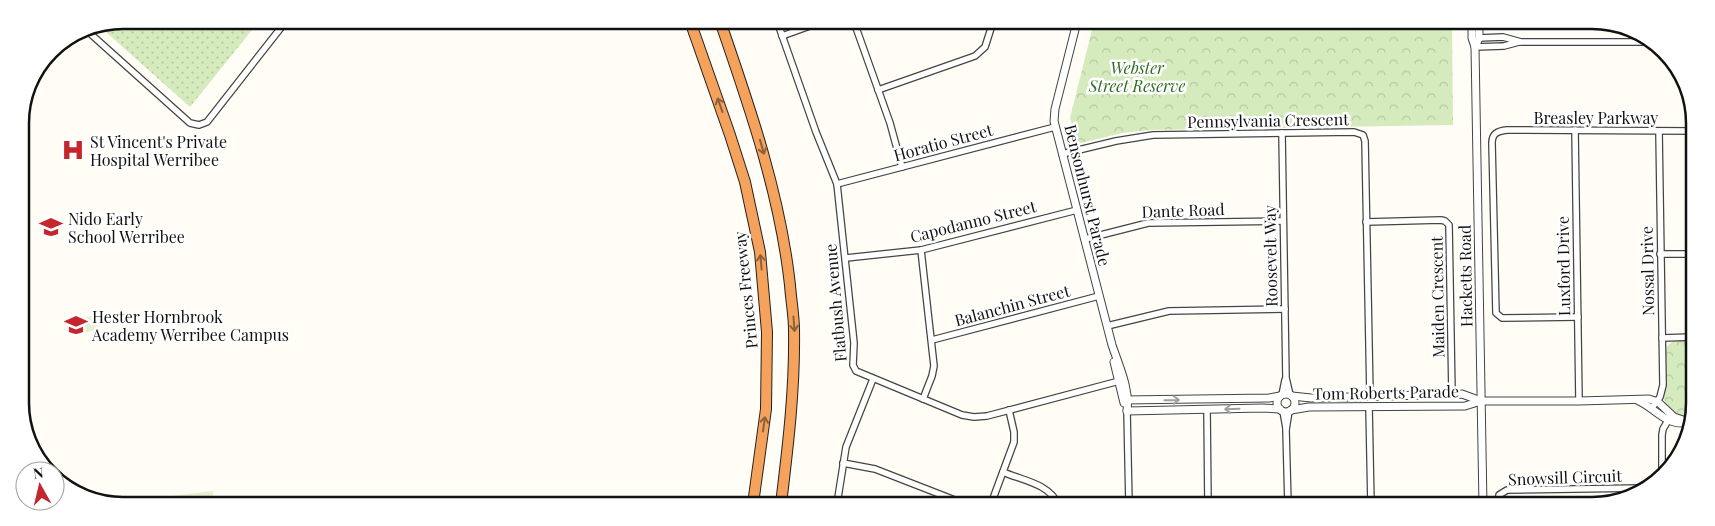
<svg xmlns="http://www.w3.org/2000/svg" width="1715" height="526" font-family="'Playfair Display',serif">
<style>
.grass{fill:url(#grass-dots)}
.park{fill:url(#park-crowns)}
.pitch{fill:#e6f2cf}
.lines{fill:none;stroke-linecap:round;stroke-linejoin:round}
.minor-casing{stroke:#444;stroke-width:8}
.tertiary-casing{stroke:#444;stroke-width:9}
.motorway-casing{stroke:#222;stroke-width:12}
.minor{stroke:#fff;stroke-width:5.5}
.tertiary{stroke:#fff;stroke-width:7}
.motorway{stroke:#f5a25d;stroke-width:10}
.oneway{stroke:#8e613b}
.oneway2{stroke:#a0a0a0}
.labels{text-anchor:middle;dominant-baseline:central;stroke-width:5;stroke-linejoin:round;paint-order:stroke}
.park-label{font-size:16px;font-style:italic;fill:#2f6b1f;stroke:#fff}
.street-label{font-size:16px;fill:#111;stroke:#fff}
.poi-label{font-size:16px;fill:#111;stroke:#fff;text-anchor:start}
.rim{fill:none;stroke:#111;stroke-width:2.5}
</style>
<defs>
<pattern id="grass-dots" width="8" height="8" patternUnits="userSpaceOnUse" patternTransform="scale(1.25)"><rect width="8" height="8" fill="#d5ebbd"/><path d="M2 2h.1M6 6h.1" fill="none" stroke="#b6c8a1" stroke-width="1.8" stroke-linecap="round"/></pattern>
<pattern id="park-crowns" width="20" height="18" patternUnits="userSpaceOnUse" patternTransform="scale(1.25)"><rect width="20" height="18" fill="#d5ebbd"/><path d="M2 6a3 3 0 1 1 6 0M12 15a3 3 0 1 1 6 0" fill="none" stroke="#b6c8a1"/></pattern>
</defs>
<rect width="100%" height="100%" fill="#fffdf5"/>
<!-- grass -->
<path class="grass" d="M 122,20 L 260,20 L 190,107 L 98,25 Z"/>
<!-- park -->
<g class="park">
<path d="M 1094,22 L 1452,23 L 1453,125 L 1150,130 L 1122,133 L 1077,144 L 1070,118 Z"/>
<path d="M 1692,340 L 1692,418 C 1681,417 1665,411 1664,398 C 1664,392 1666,385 1666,378 C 1666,368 1664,356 1667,346 L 1673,341 Z"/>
</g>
<!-- pitch -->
<g class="pitch">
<path d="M 96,315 L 99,329 L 84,333 L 81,318 Z"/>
<path d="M 29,438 L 31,438 L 75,489 L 55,477 L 55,471 L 45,471 Z"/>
<path d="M 213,491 L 214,503 L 114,503 Z"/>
</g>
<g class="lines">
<defs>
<g id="minor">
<path d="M 777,21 L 816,132 L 837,184 L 854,343 L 853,365 L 856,371 L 962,415 L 974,417 L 987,416 L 1123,380"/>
<path d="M 854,22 L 890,123 L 902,167"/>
<path d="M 84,28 L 190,123 L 199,125 L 207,122 L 287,20"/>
<path d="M 782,36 L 821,22"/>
<path d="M 1479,38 L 1503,37 L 1521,42 L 1651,42"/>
<path d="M 1475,47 L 1504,46 L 1519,42"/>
<path d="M 878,90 L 975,56 L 985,47 L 993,22"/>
<path d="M 1575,130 L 1579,401"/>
<path d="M 1282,133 L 1286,378 L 1290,395"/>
<path d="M 1062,154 L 1116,141 L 1153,135 L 1354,132 L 1363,135 L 1365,141 L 1370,396"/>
<path d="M 837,184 L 1055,127"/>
<path d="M 1366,222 L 1441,220 L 1445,221 L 1449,225 L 1452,394"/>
<path d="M 1085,239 L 1148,223 L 1283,221"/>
<path d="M 921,250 L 934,366 L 932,376 L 923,399"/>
<path d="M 1660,254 L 1692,254"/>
<path d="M 846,258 L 921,250 L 1077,210"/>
<path d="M 1578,317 L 1502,318 L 1496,313 L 1492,143 C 1492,133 1498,131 1507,130 L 1693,131"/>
<path d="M 1107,326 L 1169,311 L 1285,309"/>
<path d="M 1662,338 L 1692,337"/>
<path d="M 932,340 L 1099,296"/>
<path d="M 1282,395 L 1285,380"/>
<path d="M 1369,407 L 1371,505"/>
<path d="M 1652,408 L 1660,397 L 1663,385 L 1659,131"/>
<path d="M 1207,409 L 1208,505"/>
<path d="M 1127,411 L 1129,505"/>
<path d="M 1283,411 L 1286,428"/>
<path d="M 843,463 L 875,469 L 965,504"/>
<path d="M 1003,472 C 1021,480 1051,484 1058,505"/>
<path d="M 1662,477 L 1662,435 L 1663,429 L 1670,417"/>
<path d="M 837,504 L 846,447 L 873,379"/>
<path d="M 991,504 L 1014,442 L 1014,432 L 1009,410"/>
<path d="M 1288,505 L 1286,430 L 1289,411"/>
<path d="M 1498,506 L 1499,495 L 1507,490 L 1643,488"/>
</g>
<g id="tertiary">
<path d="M 1077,22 L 1055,109 L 1054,121 L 1112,345 C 1119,366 1130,389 1127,411"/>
<path d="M 1472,23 L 1472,38 L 1475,47 L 1483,506"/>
<path d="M 1475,47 L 1479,38 L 1479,23"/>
<path d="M 1114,362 L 1124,403"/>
<circle cx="1286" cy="403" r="9"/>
<path d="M 1292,396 L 1311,398 L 1462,394 L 1481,401"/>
<path d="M 1124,400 L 1269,398 L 1280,396"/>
<path d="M 1637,400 C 1654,407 1664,424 1684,423"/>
<path d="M 1291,410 L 1309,407 L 1465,406 L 1481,401 L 1579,401 L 1649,399 L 1658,402 L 1674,417 L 1689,422"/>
<path d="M 1127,411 L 1262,408 L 1280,409"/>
</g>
<g id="motorway">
<path d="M 690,21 L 730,135 L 745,182 L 760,252 L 767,332 L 766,409 L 753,504"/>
<path d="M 720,21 C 750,108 780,194 790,285 C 791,300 794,315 794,330 C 795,389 788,446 781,504"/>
</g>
</defs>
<!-- minor casing -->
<use href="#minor" class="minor-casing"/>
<!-- tertiary casing -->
<use href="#tertiary" class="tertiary-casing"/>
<!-- motorway casing -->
<use href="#motorway" class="motorway-casing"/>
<!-- minor -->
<use href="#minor" class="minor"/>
<!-- tertiary -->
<use href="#tertiary" class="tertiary"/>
<!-- motorway -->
<use href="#motorway" class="motorway"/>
</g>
<!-- one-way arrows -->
<defs><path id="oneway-shaft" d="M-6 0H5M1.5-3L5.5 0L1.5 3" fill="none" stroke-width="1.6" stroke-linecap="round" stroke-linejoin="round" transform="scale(1.25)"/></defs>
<g class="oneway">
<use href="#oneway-shaft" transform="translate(720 105) rotate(-110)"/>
<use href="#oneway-shaft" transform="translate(762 147) rotate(74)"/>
<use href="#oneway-shaft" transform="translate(761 262) rotate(-95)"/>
<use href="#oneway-shaft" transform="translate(794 324) rotate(86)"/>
<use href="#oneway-shaft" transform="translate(764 424) rotate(-82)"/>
</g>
<g class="oneway2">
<use href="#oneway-shaft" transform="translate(1172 400) rotate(-1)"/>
<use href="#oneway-shaft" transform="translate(1232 409) rotate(178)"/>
</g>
<!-- icons -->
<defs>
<symbol id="hospital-bare" viewBox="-9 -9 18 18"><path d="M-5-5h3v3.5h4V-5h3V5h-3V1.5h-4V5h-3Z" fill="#c4262e" stroke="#fff" stroke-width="2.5" paint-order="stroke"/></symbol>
<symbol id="school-bare" viewBox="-9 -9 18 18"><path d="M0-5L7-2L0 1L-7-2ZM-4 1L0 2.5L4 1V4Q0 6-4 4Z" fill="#c4262e" stroke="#fff" stroke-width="2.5" paint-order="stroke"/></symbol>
</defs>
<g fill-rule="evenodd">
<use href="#hospital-bare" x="57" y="134" width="32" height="32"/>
<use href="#school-bare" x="35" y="211" width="32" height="32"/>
<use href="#school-bare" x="60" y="309" width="32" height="32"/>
</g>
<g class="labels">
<!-- park labels -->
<g class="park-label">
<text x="1137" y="67">Webster<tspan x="1137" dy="18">Street Reserve</tspan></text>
</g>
<!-- street labels -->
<g class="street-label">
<text x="1596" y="117">Breasley Parkway</text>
<text transform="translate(1268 120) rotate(-1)">Pennsylvania Crescent</text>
<text transform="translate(943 142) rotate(-15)">Horatio Street</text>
<text transform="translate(1088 195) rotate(76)">Bensonhurst Parade</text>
<text transform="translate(1183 210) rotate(-2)">Dante Road</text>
<text transform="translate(973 221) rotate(-14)">Capodanno Street</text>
<text transform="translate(1270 256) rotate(-91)">Roosevelt Way</text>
<text transform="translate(1563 266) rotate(-91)">Luxford Drive</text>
<text transform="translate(1647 271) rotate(-91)">Nossal Drive</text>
<text transform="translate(1465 276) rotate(-91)">Hacketts Road</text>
<text transform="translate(745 290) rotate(-96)">Princes Freeway</text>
<text transform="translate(1437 297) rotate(-91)">Maiden Crescent</text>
<text transform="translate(835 303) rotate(-95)">Flatbush Avenue</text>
<text transform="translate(1012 305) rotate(-15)">Balanchin Street</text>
<text transform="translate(1386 392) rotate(-1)">Tom Roberts Parade</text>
<text transform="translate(1565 477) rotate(-2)">Snowsill Circuit</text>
</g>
<!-- poi labels -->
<g class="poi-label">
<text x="90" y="141">St Vincent's Private<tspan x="90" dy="18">Hospital Werribee</tspan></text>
<text x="68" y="218">Nido Early<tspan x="68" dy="18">School Werribee</tspan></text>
<text x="92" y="316">Hester Hornbrook<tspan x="92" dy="18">Academy Werribee Campus</tspan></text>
</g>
</g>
<!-- crop -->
<path d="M0 0H1715V526H0ZM123 29H1592A94 94 0 0 1 1686 123V403A94 94 0 0 1 1592 497H123A94 94 0 0 1 29 403V123A94 94 0 0 1 123 29Z" fill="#fff" fill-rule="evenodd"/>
<path class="rim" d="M123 29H1592A94 94 0 0 1 1686 123V403A94 94 0 0 1 1592 497H123A94 94 0 0 1 29 403V123A94 94 0 0 1 123 29Z"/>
<!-- north arrow -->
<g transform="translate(40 486) rotate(352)"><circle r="24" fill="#ffffff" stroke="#a0a0a0"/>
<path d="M0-4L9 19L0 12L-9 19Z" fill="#c4262e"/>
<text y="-8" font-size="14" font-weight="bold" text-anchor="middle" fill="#111111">N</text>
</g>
</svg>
